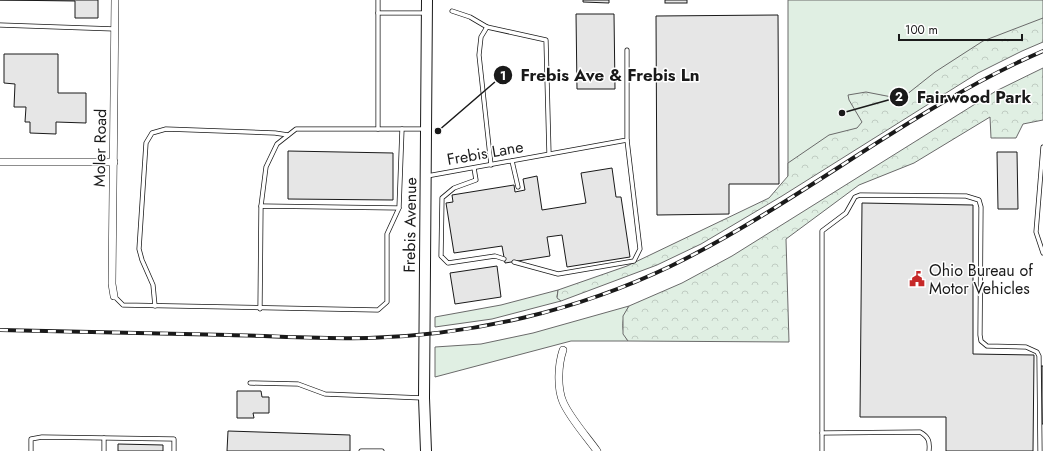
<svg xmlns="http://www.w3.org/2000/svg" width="1043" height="451" font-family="Jost,sans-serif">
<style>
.green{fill:#e0efe3;stroke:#6a6a6a}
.forest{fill:url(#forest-crowns);stroke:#6a6a6a}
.building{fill:#e6e6e6;stroke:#1a1a1a}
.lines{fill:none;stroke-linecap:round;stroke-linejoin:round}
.service-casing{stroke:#1a1a1a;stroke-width:5}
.minor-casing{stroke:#1a1a1a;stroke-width:8}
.secondary-casing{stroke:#1a1a1a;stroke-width:12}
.service{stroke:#fff;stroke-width:3.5}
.minor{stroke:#fff;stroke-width:7}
.secondary{stroke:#fff;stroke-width:10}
.rail-casing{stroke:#1a1a1a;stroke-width:4}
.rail{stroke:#fff;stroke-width:2.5;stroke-dasharray:8;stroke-linecap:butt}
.labels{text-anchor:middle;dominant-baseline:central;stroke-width:3;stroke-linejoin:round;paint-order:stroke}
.street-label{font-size:16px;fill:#1a1a1a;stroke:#fff}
.poi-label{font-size:16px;fill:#1a1a1a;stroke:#fff;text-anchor:start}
.leader{fill:none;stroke:#1a1a1a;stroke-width:1.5}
.callout-dot{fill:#1a1a1a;stroke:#fff;stroke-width:1.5}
.mark-label{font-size:12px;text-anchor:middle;font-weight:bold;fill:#fff}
.callout-label{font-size:17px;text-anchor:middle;font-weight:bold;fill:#1a1a1a;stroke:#fff;stroke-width:3;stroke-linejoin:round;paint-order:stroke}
</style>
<defs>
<pattern id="forest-crowns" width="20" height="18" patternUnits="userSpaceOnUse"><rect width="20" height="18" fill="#e0efe3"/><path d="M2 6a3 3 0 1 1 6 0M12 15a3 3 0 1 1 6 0" fill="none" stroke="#c0ccc2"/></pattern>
</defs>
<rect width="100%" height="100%" fill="#fff"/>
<!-- green -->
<g class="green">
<path d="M 788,0 L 1043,0 L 1043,35 L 788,176 Z"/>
<path d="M 558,290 L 557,297 L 561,301 L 492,319 L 435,327 L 435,317 L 501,305 Z"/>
<path d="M 629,306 C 622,318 620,329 628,341 L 571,341 L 435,377 L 435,347 L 481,344 L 533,333 Z"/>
</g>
<!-- forest -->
<g class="forest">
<path d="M 1043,18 L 1043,42 L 1022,51 L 978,73 L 782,196 L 701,244 L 657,265 L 561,301 L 557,298 L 558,290 L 627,266 L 769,198 L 788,176 L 788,163 L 829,135 L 857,128 L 862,122 L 849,100 L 848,95 L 866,92 L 897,98 L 906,95 L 935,72 L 983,41 Z"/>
<path d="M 1043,68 L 1043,120 L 1023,124 L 1016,138 L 991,138 L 990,117 L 914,163 L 859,185 L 786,239 L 789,342 L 628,341 L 623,334 L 623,316 L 629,306 L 682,283 L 732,256 L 996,91 Z"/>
</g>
<!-- building -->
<g class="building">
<path d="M 0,0 L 98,0 L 98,18 L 75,18 L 75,1 Z"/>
<path d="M 583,0 L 609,0 L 609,3 L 583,2 Z"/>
<rect x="665" y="0" width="22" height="3"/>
<path d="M 576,14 L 614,14 L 615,89 L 577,89 Z"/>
<path d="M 778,15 L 779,184 L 729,184 L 729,214 L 657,215 L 656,16 Z"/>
<path d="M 4,54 L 58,54 L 58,93 L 86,93 L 86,123 L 56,122 L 56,134 L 30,133 L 30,122 L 25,122 L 26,107 L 14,107 L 15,84 L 4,83 Z"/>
<path d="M 288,151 L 393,153 L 393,200 L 288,199 Z"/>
<path d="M 997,152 L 1017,152 L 1018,209 L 998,209 Z"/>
<path d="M 612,168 L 616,197 L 621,197 L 630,257 L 567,267 L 562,235 L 547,237 L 550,256 L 505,263 L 502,246 L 454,253 L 446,203 L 453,202 L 452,195 L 514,185 L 515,192 L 525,190 L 523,179 L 537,176 L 542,210 L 586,203 L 581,173 Z"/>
<path d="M 862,203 L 973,205 L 973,354 L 1034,355 L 1033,451 L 946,451 L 946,417 L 860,417 Z"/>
<path d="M 497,266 L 501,297 L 455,304 L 450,273 Z"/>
<path d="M 1041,366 L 1043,366 L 1043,424 L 1042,424 Z"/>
<path d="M 237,391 L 261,391 L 262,397 L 269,397 L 269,413 L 253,413 L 254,418 L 237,418 Z"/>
<path d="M 228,431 L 350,435 L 350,451 L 227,451 Z"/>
<path d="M 118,444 L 163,445 L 163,451 L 118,451 Z"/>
</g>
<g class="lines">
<defs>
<g id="service">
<path d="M 378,0 L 378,13 L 426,13"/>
<path d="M 452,11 L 470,17 L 487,27 L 546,40 L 549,154"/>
<path d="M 378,13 L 378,129 L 402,129"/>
<path d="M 0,25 L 115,29"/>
<path d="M 487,27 L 481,37 L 479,55 L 491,165"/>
<path d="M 1043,147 L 1036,232 L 1043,253"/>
<path d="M 512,161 L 518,187"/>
<path d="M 474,168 L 476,180 L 454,188 L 442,198 L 441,256 L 448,263 L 495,256 L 504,259"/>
<path d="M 427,176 L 627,140 L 627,50"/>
<path d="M 261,206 L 266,167 L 277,144 L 296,129 L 378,129"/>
<path d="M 514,262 L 558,274 L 634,261 L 640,249 L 627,140"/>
<path d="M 114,296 L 123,305 L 378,310 L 387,302 L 387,234 L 399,208 L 402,129 L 425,129"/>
<path d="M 155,306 L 153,285 L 142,260 L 139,249 L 146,143 L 152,133 L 166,129 L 275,133 L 288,135"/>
<path d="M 260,309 L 261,206 L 399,208"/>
<path d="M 250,383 L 298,384 L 325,394 L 423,398"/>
<path d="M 822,433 L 920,432 C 929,437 930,442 929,451"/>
<path d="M 31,451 L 31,439 L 42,437 L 174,439 L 174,451"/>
<path d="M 104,451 L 104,438"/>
<path d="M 361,451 L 382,451"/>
<path d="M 822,451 L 822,231 L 846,213 L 855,197 L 860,195 L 966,196 L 979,200 L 981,207 L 980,335 L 981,341 L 987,346 L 1026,347 L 1037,352 L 1039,356 L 1040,451"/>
</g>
<g id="minor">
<path d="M 0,162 L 114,162"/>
<path d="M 114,296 L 112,284 L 115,0"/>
<path d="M 563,350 C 558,365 557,388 563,402 C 570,418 587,437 597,451"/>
</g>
<path id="secondary" d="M 426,451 L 424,398 L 427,0"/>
</defs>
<!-- service casing -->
<use href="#service" class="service-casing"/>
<!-- minor casing -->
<use href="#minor" class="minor-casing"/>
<!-- secondary casing -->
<use href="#secondary" class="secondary-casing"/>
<!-- service -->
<use href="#service" class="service"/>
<!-- minor -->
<use href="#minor" class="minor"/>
<!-- secondary -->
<use href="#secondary" class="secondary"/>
<defs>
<path id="rail" d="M 0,330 C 76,332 153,333 229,335 C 275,336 322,339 369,338 C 472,335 577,311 671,266 C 800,203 911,108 1043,51"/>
</defs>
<!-- rail casing -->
<use href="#rail" class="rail-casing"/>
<!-- rail -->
<use href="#rail" class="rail"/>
</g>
<!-- icons -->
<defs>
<symbol id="civic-bare" viewBox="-9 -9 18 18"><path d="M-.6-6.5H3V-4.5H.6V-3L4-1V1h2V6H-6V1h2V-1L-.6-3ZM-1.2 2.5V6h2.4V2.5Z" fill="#c62828" stroke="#fff" stroke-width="2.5" paint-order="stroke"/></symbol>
</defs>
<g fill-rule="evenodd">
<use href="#civic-bare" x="906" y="268" width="22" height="22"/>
</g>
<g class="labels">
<!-- street labels -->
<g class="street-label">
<text transform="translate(100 148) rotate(-89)">Moler Road</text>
<text transform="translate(485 153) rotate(-10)">Frebis Lane</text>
<text transform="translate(410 225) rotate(-89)">Frebis Avenue</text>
</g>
<!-- poi labels -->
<g class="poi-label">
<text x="929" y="270">Ohio Bureau of<tspan x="929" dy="18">Motor Vehicles</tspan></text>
</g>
</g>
<!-- callouts -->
<path class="leader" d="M438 131L503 75M842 113L899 97"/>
<g class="callout-dot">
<circle cx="438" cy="131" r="4"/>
<circle cx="842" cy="113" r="4"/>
<circle cx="503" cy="75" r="10"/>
<circle cx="899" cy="97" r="10"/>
</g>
<g class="mark-label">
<text x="503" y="80">1</text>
<text x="899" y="101">2</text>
</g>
<g class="callout-label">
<text x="610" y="81">Frebis Ave &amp; Frebis Ln</text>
<text x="974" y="103">Fairwood Park</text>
</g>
<!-- scale -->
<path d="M899 34v6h123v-6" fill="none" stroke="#1a1a1a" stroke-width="2"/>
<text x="905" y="34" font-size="12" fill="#1a1a1a" stroke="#ffffff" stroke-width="3" paint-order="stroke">100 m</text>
</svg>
